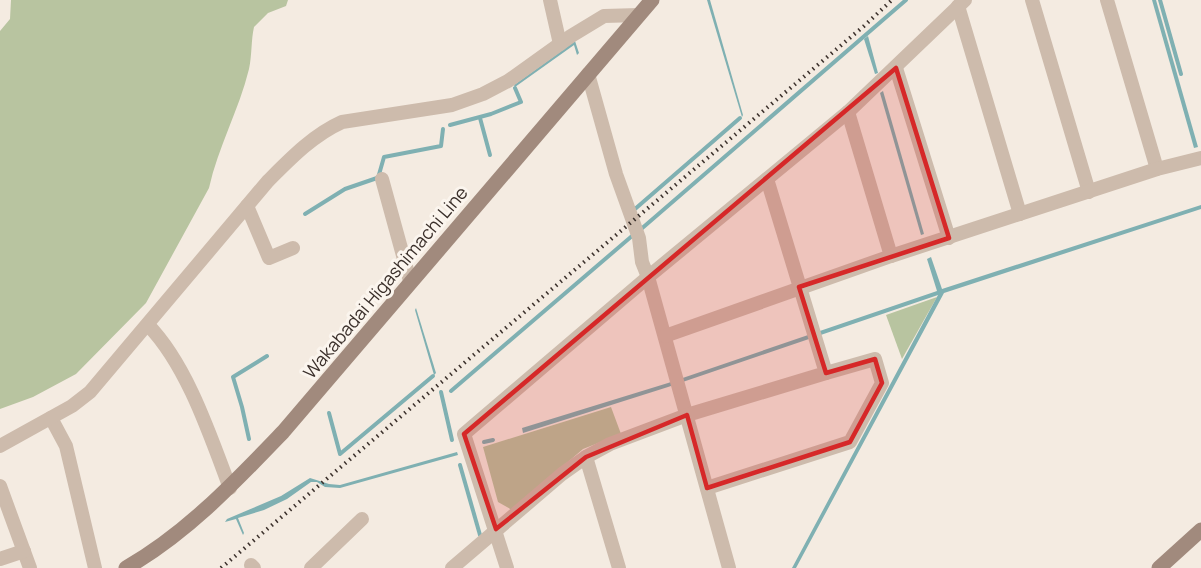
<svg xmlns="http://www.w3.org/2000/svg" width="1201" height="568" font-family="Manrope,sans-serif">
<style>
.green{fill:#b8c4a0}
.water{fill:#7fb0b2}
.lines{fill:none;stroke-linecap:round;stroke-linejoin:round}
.stream{stroke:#7fb0b2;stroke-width:4}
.street{stroke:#cdbbac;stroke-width:14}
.secondary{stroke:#a18a7d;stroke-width:15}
.rail{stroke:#3b302b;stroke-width:4;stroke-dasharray:1.5 4.5;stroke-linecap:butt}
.marked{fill:#d62828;fill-opacity:0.2;stroke:#d62828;stroke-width:4.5;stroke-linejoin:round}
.labels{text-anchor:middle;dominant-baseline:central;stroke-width:6;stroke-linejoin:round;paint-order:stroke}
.street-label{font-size:18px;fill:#3b302b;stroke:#fbf5ee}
</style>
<rect width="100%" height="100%" fill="#f4ebe1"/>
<!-- green -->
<g class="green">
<path d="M 11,0 L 288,0 L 286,6 L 268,13 L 254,27 C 251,40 252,55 249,69 C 239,110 218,147 209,188 L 146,303 L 76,374 L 33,397 L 0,409 L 0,31 L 10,19 Z"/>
<path d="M 937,297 L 902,359 L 886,315 Z"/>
<path d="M 611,407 L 621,434 L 583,449 L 512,510 L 498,502 L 483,447 Z"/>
</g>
<!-- water -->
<g class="water">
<path d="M 707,0 L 710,0 L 743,115 L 742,117 Z"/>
<path d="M 1152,0 L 1156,0 L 1198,147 L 1194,148 Z"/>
<path d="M 868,36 L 878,73 L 875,74 L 864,39 Z"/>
<path d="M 575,41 L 579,53 L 577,55 L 574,45 L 515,87 L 514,85 Z"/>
<path d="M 883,91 L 924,234 L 921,235 L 880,93 Z"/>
<path d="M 1201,205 L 1201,209 L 944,293 L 796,568 L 792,568 L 938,295 L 668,387 L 523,433 L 522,428 L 668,383 L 937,291 L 927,259 L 931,257 L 942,289 Z"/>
<path d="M 416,308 L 436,373 L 434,375 L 415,310 Z"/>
<path d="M 457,452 L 458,455 L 340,488 L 325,487 L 317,482 L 311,482 L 287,499 L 264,510 L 238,518 L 244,533 L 243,535 L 236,519 L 225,522 L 227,519 L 281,496 L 310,478 L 329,484 L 340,485 Z"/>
</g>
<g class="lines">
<!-- stream -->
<g class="stream">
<path d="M 1160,0 L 1181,74"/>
<path d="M 480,118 L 490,155"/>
<path d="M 450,125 L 491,114 L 521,102 L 515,88"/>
<path d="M 378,178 L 384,157 L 441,146 L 443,129"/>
<path d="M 635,209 L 740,118"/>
<path d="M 305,214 L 345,189 L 377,178"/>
<path d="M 640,230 L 906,0"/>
<path d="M 451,391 L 632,236"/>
<path d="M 441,392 L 452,440"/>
<path d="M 329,413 L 340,454 L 433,376"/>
<path d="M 249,439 L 242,407 L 233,377 L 267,356"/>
<path d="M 484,442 L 493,440"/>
<path d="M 460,465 L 480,535"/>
</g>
<!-- street -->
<g class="street">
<path d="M 550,0 L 560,44"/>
<path d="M 1032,0 L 1089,192"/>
<path d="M 1107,0 L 1157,169"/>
<path d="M 958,6 L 1020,214"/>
<path d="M 896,68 L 949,238"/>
<path d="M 588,74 L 616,174 L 639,238 L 642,262 L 648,277 L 729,568"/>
<path d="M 848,112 L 891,256"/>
<path d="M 382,179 L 410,281"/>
<path d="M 247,206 L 269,258 L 293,248"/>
<path d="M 148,325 C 187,365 210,435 230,488"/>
<path d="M 665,336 L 891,256 L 1157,169 L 1201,158"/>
<path d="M 51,418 L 66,446 L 95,568"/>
<path d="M 0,446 L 72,406 L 90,392 L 268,181 C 290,159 313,135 342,122 L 452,105 L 483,94 L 508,81 L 571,36 L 604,16 L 639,15"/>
<path d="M 586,457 L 619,568"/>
<path d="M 0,486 L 30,568"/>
<path d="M 707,488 L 850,442 L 882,383 L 875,359 L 826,373"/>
<path d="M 0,559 L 24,551"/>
<path d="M 251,565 L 254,568"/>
<path d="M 311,568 L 362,519"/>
<path d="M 452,568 L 562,474 L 586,457 L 610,444 L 687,415 L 826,373 L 767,179"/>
<path d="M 507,568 L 464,434 L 648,277 L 848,112 L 965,0"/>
</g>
<!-- secondary -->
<g class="secondary">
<path d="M 126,568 C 187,533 235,482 283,432 L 652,0"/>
<path d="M 1159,568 L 1201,530"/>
</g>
<!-- rail -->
<path class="rail" d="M 221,568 L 864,26 L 892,0"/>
</g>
<!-- marked area -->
<path class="marked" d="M 896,68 L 949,238 L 799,287 L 826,373 L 875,359 L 882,383 L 850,442 L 707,488 L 687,415 L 586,457 L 496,529 L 464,434 Z"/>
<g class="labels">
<!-- street labels -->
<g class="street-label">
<text transform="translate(385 282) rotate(-50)">Wakabadai Higashimachi Line</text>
</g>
</g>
</svg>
